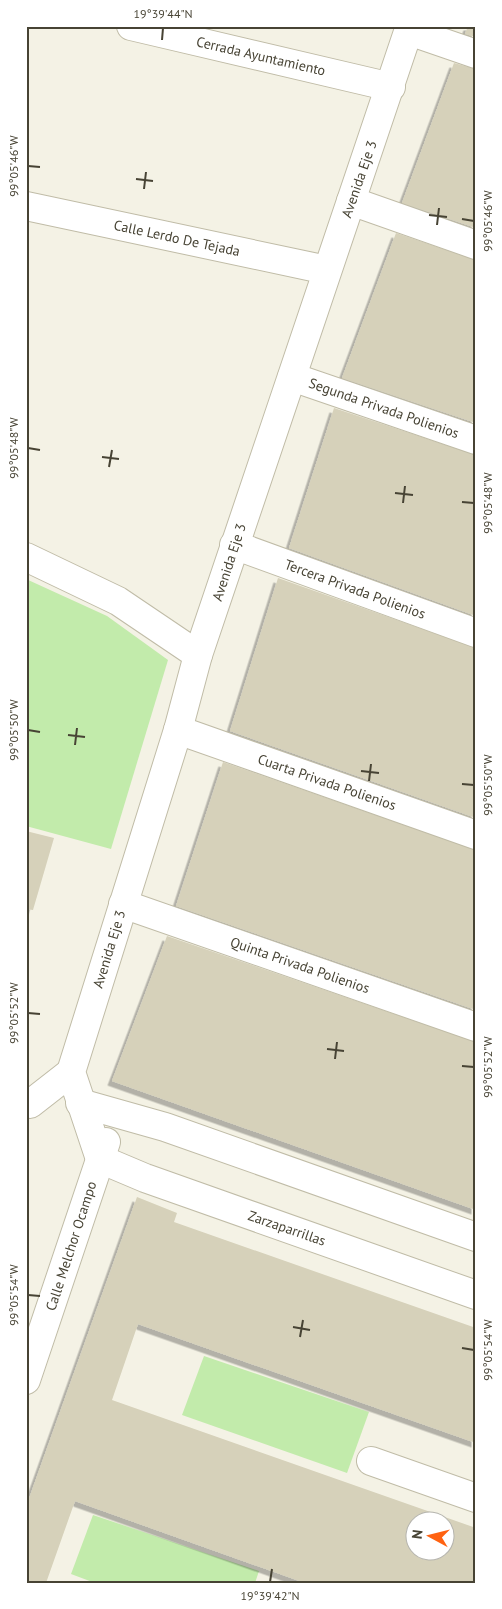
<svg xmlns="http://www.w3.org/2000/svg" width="502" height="1609" font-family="'PT Sans',sans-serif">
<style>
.green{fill:#c2ebab}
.building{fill:#d6d1ba;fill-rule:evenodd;filter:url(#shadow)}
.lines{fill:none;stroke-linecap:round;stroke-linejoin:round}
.minor-casing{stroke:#c0bca7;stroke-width:30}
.minor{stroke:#fff;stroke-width:28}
.ticks{fill:none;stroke:#474334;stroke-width:2}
.labels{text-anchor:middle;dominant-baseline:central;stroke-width:4;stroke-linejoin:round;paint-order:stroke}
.street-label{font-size:14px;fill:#474334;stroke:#fff}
.neatline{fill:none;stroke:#474334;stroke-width:2}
.ticks-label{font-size:12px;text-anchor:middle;fill:#474334}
</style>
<defs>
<filter id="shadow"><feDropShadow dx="-4.5" dy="4.5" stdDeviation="0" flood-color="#0004"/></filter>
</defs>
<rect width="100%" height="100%" fill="#f4f2e5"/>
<!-- green -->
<g class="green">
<path d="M 26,579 L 107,616 L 168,660 L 111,849 L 26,826 Z"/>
<path d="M 204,1356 L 369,1412 L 347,1473 L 182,1415 Z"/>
<path d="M 93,1515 L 259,1571 L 255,1583 L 95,1583 L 71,1574 Z"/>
</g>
<!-- building -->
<g class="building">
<path d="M 468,26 L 476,26 L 476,37 L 465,34 Z"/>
<path d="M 454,63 L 476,69 L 476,228 L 402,203 Z"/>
<path d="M 396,233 L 476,260 L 476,423 L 342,378 Z"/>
<path d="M 334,408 L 476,455 L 476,616 L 289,548 Z"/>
<path d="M 278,578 L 476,648 L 476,818 L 230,731 Z"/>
<path d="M 223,762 L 476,850 L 476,1010 L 176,906 Z"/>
<path d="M 26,831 L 54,838 L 33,910 L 26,909 Z"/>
<path d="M 167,936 L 476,1042 L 476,1210 L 112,1081 Z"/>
<path d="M 137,1197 L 177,1213 L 174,1222 L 476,1328 L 476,1443 L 138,1324 L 112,1400 L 476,1528 L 476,1583 L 305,1583 L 75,1501 L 46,1583 L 26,1583 L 26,1507 ZM 414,1522 L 444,1522 L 444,1552 L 414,1552 Z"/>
</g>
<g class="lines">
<defs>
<g id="minor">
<path d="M 131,26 L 391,87"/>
<path d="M 410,26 L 198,655 L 178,730 L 71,1072 L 100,1159 L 145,1178 L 476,1295"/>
<path d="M 409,31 L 476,54"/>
<path d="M 351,201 L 476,245"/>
<path d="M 26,206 L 327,270"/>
<path d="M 292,377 L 476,440"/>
<path d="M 234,545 L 476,633"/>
<path d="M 26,557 L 118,601 L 198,655"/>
<path d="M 178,730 L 476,835"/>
<path d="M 123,904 L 476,1027"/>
<path d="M 26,1103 L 30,1104 L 71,1072"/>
<path d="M 80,1103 L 165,1127 L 476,1237"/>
<path d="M 26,1380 L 106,1142"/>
<path d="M 371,1461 L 476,1498"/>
</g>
</defs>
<!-- minor casing -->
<use href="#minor" class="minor-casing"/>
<!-- minor -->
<use href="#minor" class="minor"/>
</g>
<!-- ticks -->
<path class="ticks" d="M 162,40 L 163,28M 28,166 L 40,167M 136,179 L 153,181M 144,189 L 146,172M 429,215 L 447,217M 462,219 L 474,221M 437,225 L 439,208M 28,448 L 40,450M 102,457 L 119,459M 109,467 L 112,450M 395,493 L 413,495M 462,502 L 474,503M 403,503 L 405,486M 28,730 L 40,732M 68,735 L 85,737M 75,745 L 77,728M 361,771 L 379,773M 369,781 L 371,764M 462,784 L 474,785M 28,1013 L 40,1014M 327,1049 L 344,1051M 335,1059 L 337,1042M 462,1066 L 474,1067M 28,1295 L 40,1296M 293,1327 L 310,1330M 300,1337 L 303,1320M 462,1348 L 474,1350M 270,1582 L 272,1569"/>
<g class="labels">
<!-- street labels -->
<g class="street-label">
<text transform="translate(261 56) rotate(13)">Cerrada Ayuntamiento</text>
<text transform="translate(359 179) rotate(-71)">Avenida Eje 3</text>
<text transform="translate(177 238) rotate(12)">Calle Lerdo De Tejada</text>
<text transform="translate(384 408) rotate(19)">Segunda Privada Polienios</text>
<text transform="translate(229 562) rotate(-72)">Avenida Eje 3</text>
<text transform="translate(355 589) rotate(20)">Tercera Privada Polienios</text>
<text transform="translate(327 782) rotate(19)">Cuarta Privada Polienios</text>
<text transform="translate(109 949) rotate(-73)">Avenida Eje 3</text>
<text transform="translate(300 965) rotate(19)">Quinta Privada Polienios</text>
<text transform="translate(287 1228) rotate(19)">Zarzaparrillas</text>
<text transform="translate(71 1246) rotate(-72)">Calle Melchor Ocampo</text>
</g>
</g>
<!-- border -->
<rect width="502" height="1609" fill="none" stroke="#ffffff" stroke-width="55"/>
<!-- north arrow -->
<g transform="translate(430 1536) rotate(277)"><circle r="24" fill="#ffffff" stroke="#b5b4ae"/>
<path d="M0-4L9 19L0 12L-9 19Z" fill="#ff6211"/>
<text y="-8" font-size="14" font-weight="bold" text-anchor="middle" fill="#474334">N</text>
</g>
<rect x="28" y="28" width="446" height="1554" class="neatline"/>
<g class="ticks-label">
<text x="163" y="18">19°39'44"N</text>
<text transform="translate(14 166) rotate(-90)" y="4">99°05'46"W</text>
<text transform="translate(488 221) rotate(-90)" y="4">99°05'46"W</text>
<text transform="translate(14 448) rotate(-90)" y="4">99°05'48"W</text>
<text transform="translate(488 503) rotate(-90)" y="4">99°05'48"W</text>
<text transform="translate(14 730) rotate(-90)" y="4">99°05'50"W</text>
<text transform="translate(488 785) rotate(-90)" y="4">99°05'50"W</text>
<text transform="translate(14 1013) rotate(-90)" y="4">99°05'52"W</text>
<text transform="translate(488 1067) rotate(-90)" y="4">99°05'52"W</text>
<text transform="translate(14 1295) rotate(-90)" y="4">99°05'54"W</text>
<text transform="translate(488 1350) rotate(-90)" y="4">99°05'54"W</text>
<text x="270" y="1600">19°39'42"N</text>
</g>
</svg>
